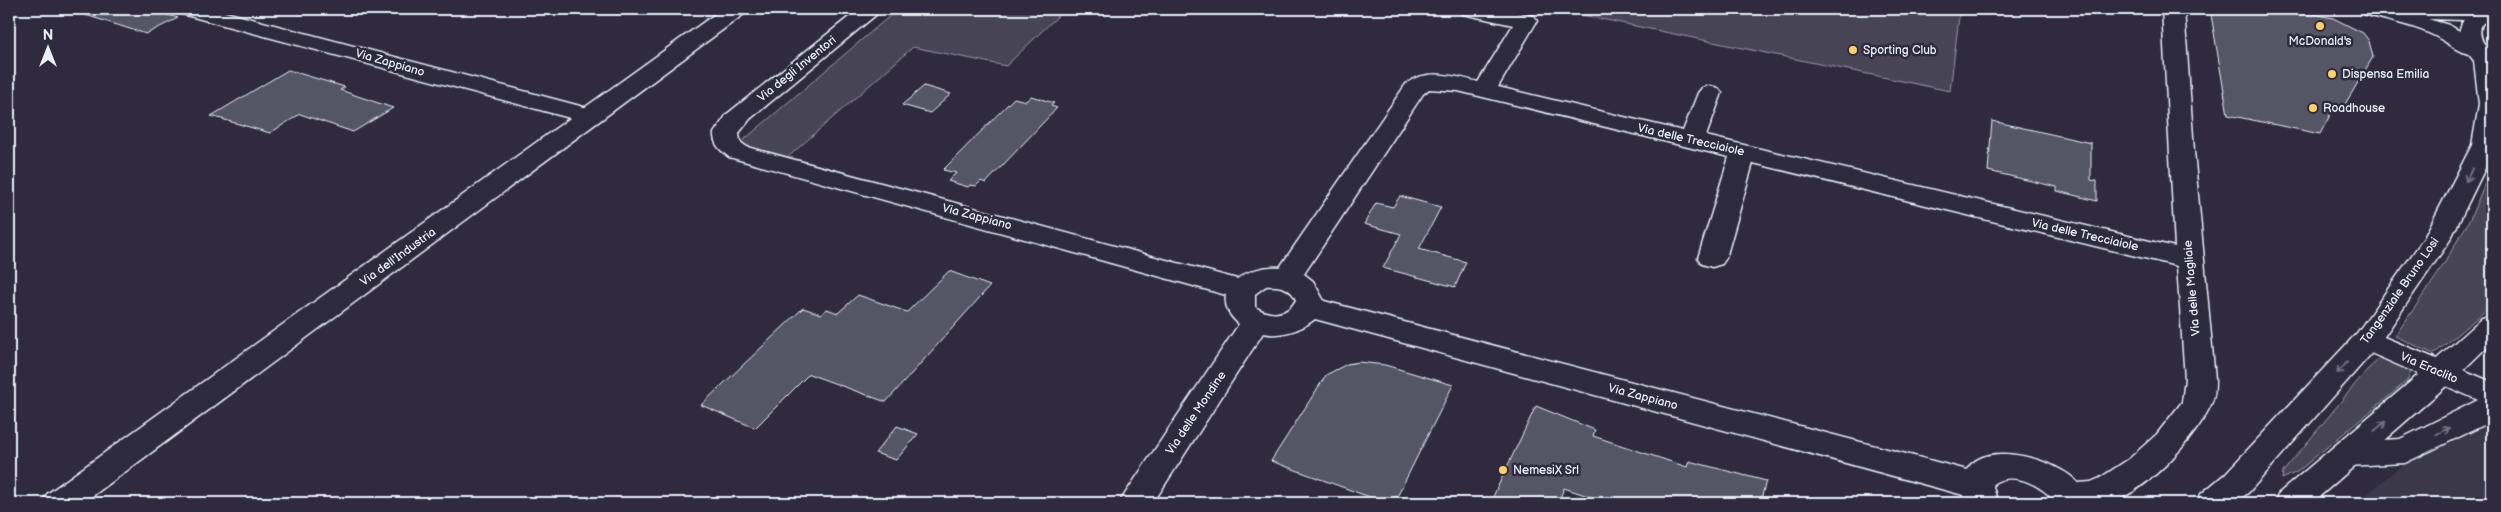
<svg xmlns="http://www.w3.org/2000/svg" width="2501" height="512" font-family="'Balsamiq Sans',sans-serif">
<style>
.built{fill:#3b3749}
.green{fill:#464455;stroke:#979aa6}
.building{fill:#575565;stroke:#e8f1f8}
.lines{fill:none;stroke-linecap:round;stroke-linejoin:round}
.minor-casing{stroke:#e8f1f8;stroke-width:3}
.tertiary-casing{stroke:#e8f1f8;stroke-width:3}
.primary-casing{stroke:#e8f1f8;stroke-width:3}
.minor{fill:#2f2a3d;fill-rule:evenodd}
.tertiary{fill:#2f2a3d;fill-rule:evenodd}
.primary{fill:#2f2a3d;fill-rule:evenodd}
.oneway{stroke:#70707e}
.poi-dot{fill:#ffd166;stroke:#2f2a3d;stroke-width:2}
.labels{text-anchor:middle;dominant-baseline:central;stroke-width:5;stroke-linejoin:round;paint-order:stroke}
.poi-label{font-size:12px;fill:#e8f1f8;stroke:#2f2a3d;text-anchor:start}
.street-label{font-size:12px;fill:#e8f1f8;stroke:#2f2a3d}
</style>
<rect width="100%" height="100%" fill="#2f2a3d"/>
<filter id="ink" filterUnits="userSpaceOnUse"><feTurbulence type="fractalNoise" baseFrequency=".02" numOctaves="2"/><feDisplacementMap in="SourceGraphic" scale="10" xChannelSelector="R" yChannelSelector="G"/><feConvolveMatrix kernelMatrix="1 2 1 2 8 2 1 2 1" color-interpolation-filters="sRGB"/></filter>
<g filter="url(#ink)">
<!-- built -->
<path class="built" d="M 2492,388 L 2492,503 L 2357,503 Z"/>
<!-- green -->
<g class="green">
<path d="M 898,9 L 1049,9 L 1062,12 L 1006,66 L 913,47 L 787,158 L 739,144 Z"/>
<path d="M 1553,9 L 1960,9 L 1950,91 Z"/>
<path d="M 2492,166 L 2492,305 L 2434,354 L 2395,336 L 2438,274 L 2470,219 Z"/>
<path d="M 2381,357 L 2412,370 L 2407,381 L 2297,472 L 2282,479 L 2283,472 L 2366,371 Z"/>
</g>
<!-- building -->
<g class="building">
<path d="M 79,9 L 148,9 L 178,18 L 146,34 L 79,13 Z"/>
<path d="M 2210,9 L 2270,9 L 2295,15 L 2313,14 L 2333,18 L 2363,33 L 2369,41 L 2373,57 L 2344,106 L 2336,104 L 2320,134 L 2228,115 Z"/>
<path d="M 288,70 L 345,87 L 340,90 L 393,108 L 353,132 L 300,114 L 270,133 L 211,116 Z"/>
<path d="M 924,86 L 951,94 L 930,113 L 902,105 Z"/>
<path d="M 1031,96 L 1054,103 L 1051,106 L 1057,108 L 986,183 L 981,181 L 976,186 L 970,185 L 968,187 L 948,181 L 956,173 L 943,170 L 1014,98 L 1026,101 Z"/>
<path d="M 1992,121 L 2091,143 L 2091,180 L 2097,181 L 2097,201 L 2057,191 L 2057,187 L 1988,171 Z"/>
<path d="M 1400,196 L 1441,207 L 1419,249 L 1466,262 L 1455,287 L 1383,268 L 1401,234 L 1364,224 L 1376,203 L 1393,207 Z"/>
<path d="M 949,271 L 990,286 L 886,402 L 809,374 L 755,428 L 701,405 L 803,308 L 821,314 L 827,309 L 838,313 L 858,295 L 907,312 Z"/>
<path d="M 1359,362 L 1385,365 L 1453,385 L 1394,503 L 1386,503 L 1271,461 L 1326,375 L 1347,364 Z"/>
<path d="M 1536,406 L 1595,430 L 1593,436 L 1687,467 L 1689,461 L 1766,481 L 1760,503 L 1609,503 L 1564,488 L 1558,503 L 1490,503 Z"/>
<path d="M 897,426 L 918,434 L 896,460 L 875,453 Z"/>
</g>
<g class="lines">
<defs>
<g id="minor">
<path d="M 179,9 L 214,9 L 599,111 L 602,116 L 599,121 L 590,123 L 581,121 L 182,14 Z"/>
<path d="M 859,9 L 883,9 L 750,119 L 739,133 L 740,142 L 747,147 L 1237,279 C 1250,270 1264,266 1280,267 L 1406,84 C 1426,68 1455,76 1478,82 L 1513,25 L 1463,14 L 1460,9 L 1500,9 L 1534,16 L 1537,21 L 1498,87 L 1683,131 L 1698,93 L 1702,88 L 1710,86 L 1718,88 L 1722,93 L 1706,136 L 2175,247 L 2162,9 L 2184,9 L 2194,151 L 2215,379 C 2215,386 2215,395 2212,402 C 2199,435 2143,497 2106,503 C 2091,506 2072,503 2056,503 C 2044,487 2015,470 1994,483 L 1993,487 L 1998,503 L 1966,503 L 1963,495 L 1315,319 C 1301,330 1281,337 1263,333 L 1153,503 L 1119,503 L 1239,324 C 1230,317 1224,306 1226,295 L 729,157 C 721,151 713,144 714,133 L 727,114 ZM 1429,89 L 1458,91 L 1729,157 L 1698,258 L 1702,264 L 1712,267 L 1722,264 L 1726,258 L 1753,163 L 2177,266 L 2185,379 L 2182,402 L 2157,434 L 2129,459 L 2100,478 L 2091,482 L 2078,483 C 2059,460 1984,438 1967,470 L 1324,301 L 1313,281 L 1304,274 L 1423,94 ZM 1266,286 C 1279,285 1291,287 1296,300 C 1287,317 1269,316 1255,307 L 1255,294 Z"/>
<path d="M 2361,9 L 2394,9 L 2403,11 L 2404,9 L 2492,9 L 2492,14 L 2463,20 L 2428,19 L 2449,25 L 2484,45 L 2487,50 L 2484,55 C 2466,59 2451,44 2435,36 C 2414,25 2387,21 2364,14 Z"/>
<path d="M 2367,330 L 2492,382 L 2492,421 L 2405,463 L 2347,466 L 2336,463 L 2331,454 L 2336,445 L 2347,442 L 2400,439 L 2478,400 L 2357,347 L 2352,340 L 2357,333 Z"/>
</g>
<path id="tertiary" d="M 722,9 L 747,9 L 744,14 L 83,503 L 43,503 L 47,494 Z"/>
<g id="primary">
<path d="M 2474,9 L 2492,9 L 2492,17 L 2482,24 C 2477,36 2484,46 2492,54 L 2492,154 L 2450,240 L 2377,347 L 2249,492 L 2235,503 L 2197,503 L 2201,494 L 2225,474 L 2357,333 L 2424,238 L 2472,145 L 2479,104 L 2474,61 L 2461,44 L 2458,36 L 2462,22 Z"/>
<path d="M 2492,315 L 2492,342 L 2452,381 L 2312,503 L 2274,503 L 2278,494 L 2430,365 L 2482,318 Z"/>
</g>
</defs>
<!-- minor casing -->
<use href="#minor" class="minor-casing"/>
<!-- tertiary casing -->
<use href="#tertiary" class="tertiary-casing"/>
<!-- primary casing -->
<use href="#primary" class="primary-casing"/>
<!-- minor -->
<use href="#minor" class="minor"/>
<!-- tertiary -->
<use href="#tertiary" class="tertiary"/>
<!-- primary -->
<use href="#primary" class="primary"/>
</g>
<!-- one-way arrows -->
<defs><path id="oneway-shaft" d="M-6 0H5M1.5-3L5.5 0L1.5 3" fill="none" stroke-width="1.6" stroke-linecap="round" stroke-linejoin="round" transform="scale(1.25)"/></defs>
<g class="oneway">
<use href="#oneway-shaft" transform="translate(2469 175) rotate(116)"/>
<use href="#oneway-shaft" transform="translate(2342 368) rotate(132)"/>
<use href="#oneway-shaft" transform="translate(2380 426) rotate(-41)"/>
<use href="#oneway-shaft" transform="translate(2443 431) rotate(-27)"/>
</g>
</g>
<!-- markers -->
<g class="poi-dot">
<circle cx="2320" cy="26" r="5"/>
<circle cx="1853" cy="50" r="5"/>
<circle cx="2332" cy="74" r="5"/>
<circle cx="2313" cy="108" r="5"/>
<circle cx="1503" cy="470" r="5"/>
</g>
<g class="labels">
<!-- poi labels -->
<g class="poi-label">
<text x="2320" y="41" text-anchor="middle">McDonald's</text>
<text x="1863" y="50">Sporting Club</text>
<text x="2342" y="74">Dispensa Emilia</text>
<text x="2323" y="108">Roadhouse</text>
<text x="1513" y="470">NemesiX Srl</text>
</g>
<!-- street labels -->
<g class="street-label">
<text transform="translate(390 63) rotate(16)">Via Zappiano</text>
<text transform="translate(797 69) rotate(-39)">Via degli Inventori</text>
<text transform="translate(1691 140) rotate(13)">Via delle Trecciaiole</text>
<text transform="translate(977 217) rotate(15)">Via Zappiano</text>
<text transform="translate(2085 235) rotate(13)">Via delle Trecciaiole</text>
<text transform="translate(398 257) rotate(-36)">Via dell'Industria</text>
<text transform="translate(2192 288) rotate(-95)">Via delle Magliaie</text>
<text transform="translate(2400 291) rotate(-55)">Tangenziale Bruno Losi</text>
<text transform="translate(2429 368) rotate(23)">Via Eraclito</text>
<text transform="translate(1643 397) rotate(15)">Via Zappiano</text>
<text transform="translate(1196 413) rotate(-56)">Via delle Mondine</text>
</g>
</g>
<!-- margin -->
<rect width="2501" height="512" fill="none" stroke="#2f2a3d" stroke-width="30"/>
<rect x="15" y="15" width="2471" height="482" fill="none" stroke="#e8f1f8" stroke-width="2" filter="url(#ink)"/>
<!-- north arrow -->
<g transform="translate(48 48)" stroke="#2f2a3d" stroke-width="4" paint-order="stroke">
<path d="M0-4L9 19L0 12L-9 19Z" fill="#e8f1f8"/>
<text y="-8" font-size="14" font-weight="bold" text-anchor="middle" fill="#e8f1f8">N</text>
</g>
</svg>
